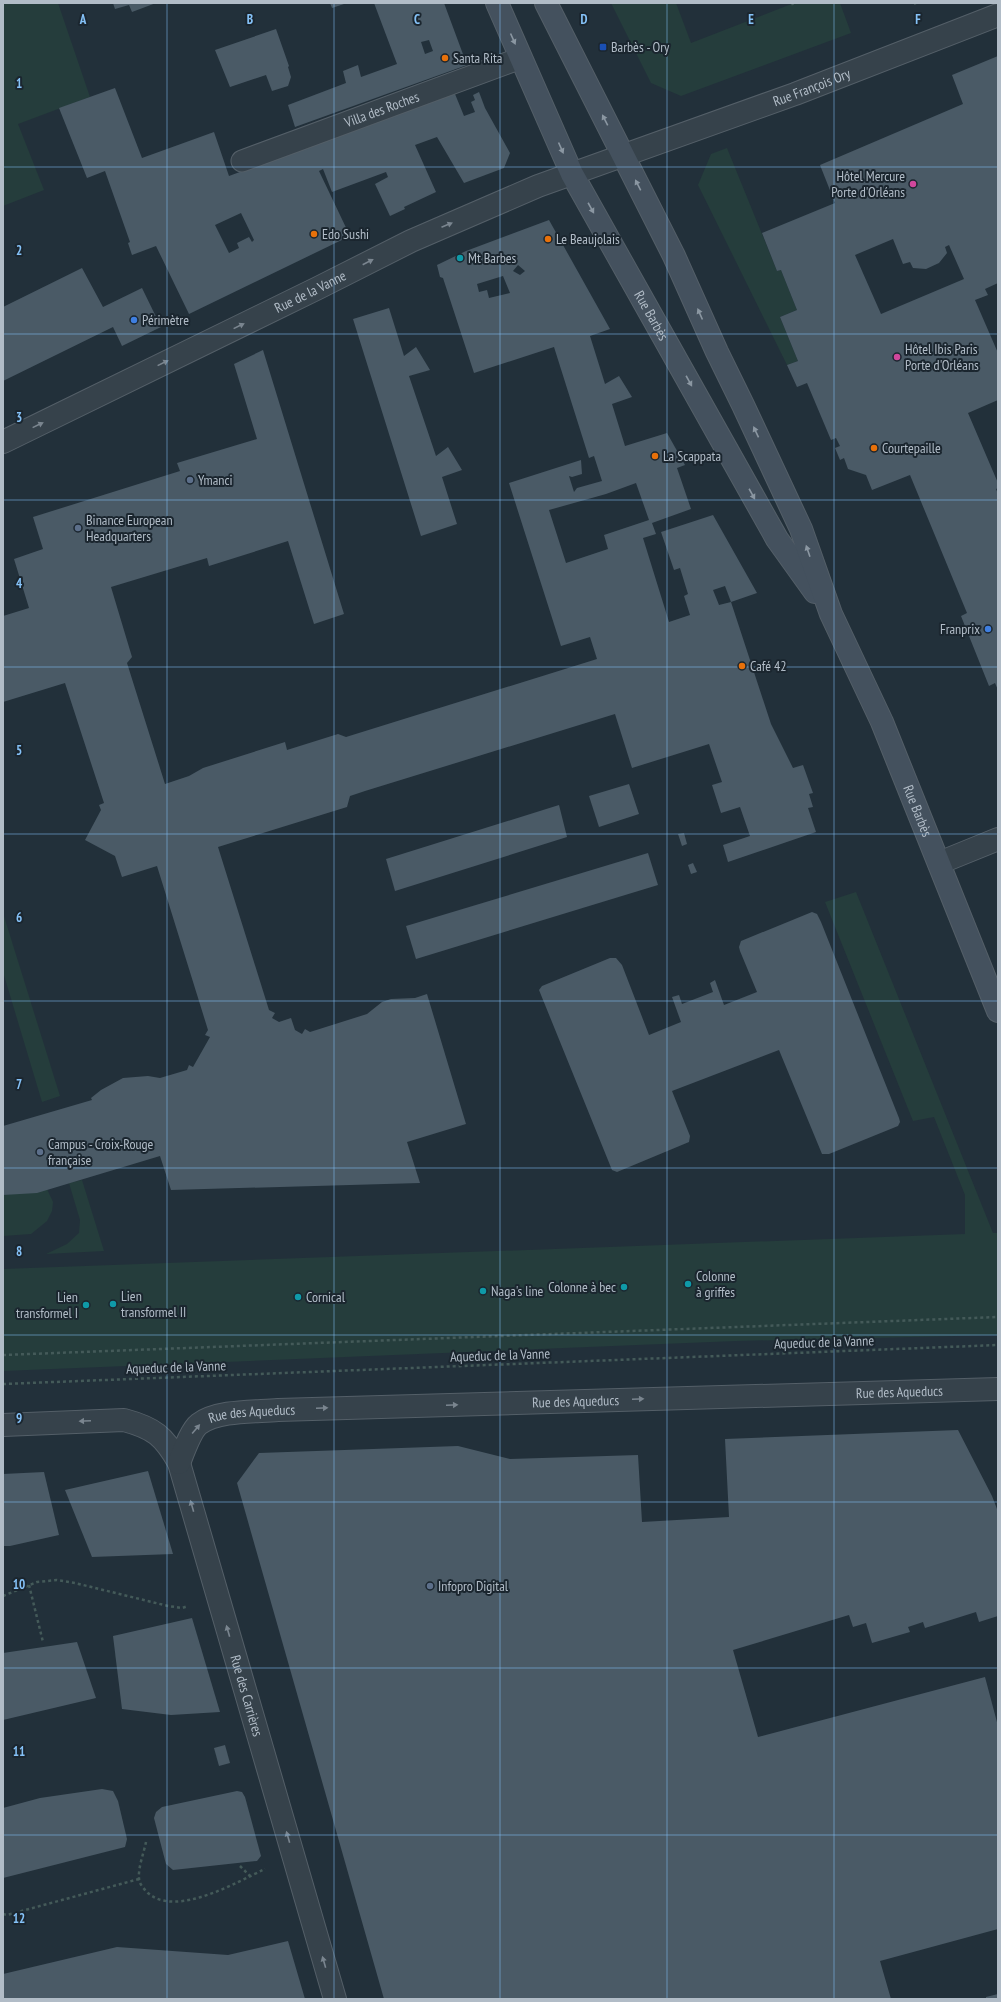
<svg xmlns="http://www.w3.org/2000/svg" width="1001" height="2002" font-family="'PT Sans Narrow',sans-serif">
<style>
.green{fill:#253d3c}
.building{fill:#4a5a66;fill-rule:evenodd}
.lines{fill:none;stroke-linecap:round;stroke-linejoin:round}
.lane-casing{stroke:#545f68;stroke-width:23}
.street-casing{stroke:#545f68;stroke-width:24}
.secondary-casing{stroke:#545f68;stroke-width:24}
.path{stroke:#445a59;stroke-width:2.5;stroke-dasharray:3 3;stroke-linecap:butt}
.lane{stroke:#36424b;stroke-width:21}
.street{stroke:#36424b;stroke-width:22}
.secondary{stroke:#44515e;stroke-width:22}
.oneway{fill:#8b97a2}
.oneway2{fill:#7a858f}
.grid{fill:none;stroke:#85c2f8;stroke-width:1;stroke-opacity:0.55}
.transit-dot{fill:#1a4fb4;stroke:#1b262f;stroke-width:1.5}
.food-dot{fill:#e8710a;stroke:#1b262f;stroke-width:1.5}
.hotel-dot{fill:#d1479c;stroke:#1b262f;stroke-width:1.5}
.culture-dot{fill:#0f9aa8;stroke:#1b262f;stroke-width:1.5}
.shop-dot{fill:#3f7fe0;stroke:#1b262f;stroke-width:1.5}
.service-dot{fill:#5c6f8a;stroke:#1b262f;stroke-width:1.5}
.labels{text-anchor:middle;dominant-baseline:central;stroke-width:4;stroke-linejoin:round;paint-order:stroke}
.poi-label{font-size:14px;fill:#b1bcc7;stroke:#1b262f;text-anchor:start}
.street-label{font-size:14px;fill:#b1bcc7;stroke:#1b262f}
.grid-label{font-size:13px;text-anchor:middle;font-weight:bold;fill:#85c2f8;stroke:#1b262f;stroke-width:4;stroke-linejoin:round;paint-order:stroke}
</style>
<rect width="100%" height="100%" fill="#22303a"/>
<!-- green -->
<g class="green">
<path d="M 3,3 L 58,3 L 90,97 L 18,124 L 44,190 L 3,206 Z"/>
<path d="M 611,3 L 676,3 L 691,43 L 794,3 L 840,3 L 851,33 L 681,96 L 651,83 Z"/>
<path d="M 727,148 L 777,271 L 781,270 L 797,310 L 780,317 L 798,361 L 787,365 L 698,185 L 711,154 Z"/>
<path d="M 856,892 L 993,1233 L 998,1233 L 998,1335 L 736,1341 L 3,1371 L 3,1269 L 965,1234 L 965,1195 L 934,1117 L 913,1121 L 825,902 Z"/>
<path d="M 3,913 L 60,1096 L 42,1102 L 3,972 Z"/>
<path d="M 82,1180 L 104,1251 L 46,1254 L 67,1244 L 79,1233 L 80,1220 L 69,1183 Z"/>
<path d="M 47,1189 L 53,1202 L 52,1211 L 47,1221 L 31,1234 L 3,1236 L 3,1195 Z"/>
</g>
<!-- building -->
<g class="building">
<path d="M 113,3 L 156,3 L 132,12 L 129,5 L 115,9 Z"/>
<path d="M 330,3 L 347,3 L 332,8 Z"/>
<path d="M 374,3 L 444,3 L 467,65 L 295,127 L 288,105 L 346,83 L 343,71 L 358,65 L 361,77 L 397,64 ZM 429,40 L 433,51 L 425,54 L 421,42 Z"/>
<path d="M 276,29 L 289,66 L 288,67 L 291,77 L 288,86 L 272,91 L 266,75 L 230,87 L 215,50 Z"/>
<path d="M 998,56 L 998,283 L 985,289 L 988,295 L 975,300 L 998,353 L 998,400 L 968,413 L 998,483 L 998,488 L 996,489 L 998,494 L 998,690 L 995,683 L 989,686 L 961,616 L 967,613 L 910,475 L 872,490 L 866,475 L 848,469 L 844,458 L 840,460 L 835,448 L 840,446 L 836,438 L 831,440 L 807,383 L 797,387 L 787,365 L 798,361 L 780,317 L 797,310 L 781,270 L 777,271 L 762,233 L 835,203 L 820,165 L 963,104 L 952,75 ZM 893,239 L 903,264 L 910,262 L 913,268 L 926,269 L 939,263 L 947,253 L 945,247 L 949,245 L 964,279 L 881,314 L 855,255 Z"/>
<path d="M 115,88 L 142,158 L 214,132 L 229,176 L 419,106 L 455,94 L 464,116 L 475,112 L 471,102 L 475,100 L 473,95 L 479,92 L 485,108 L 510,153 L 504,168 L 464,183 L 437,137 L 415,145 L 436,192 L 404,207 L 405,209 L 390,216 L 375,184 L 388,177 L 386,172 L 332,192 L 323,169 L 319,171 L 350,236 L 189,314 L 156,246 L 132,255 L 128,243 L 130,242 L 105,171 L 87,178 L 59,108 ZM 241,213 L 254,240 L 252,242 L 249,237 L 237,243 L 239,248 L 229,253 L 215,225 Z"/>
<path d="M 549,220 L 610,329 L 590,336 L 605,384 L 619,376 L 632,397 L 612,404 L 625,446 L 667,433 L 685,465 L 677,468 L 691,509 L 652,523 L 656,534 L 643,538 L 669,622 L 690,615 L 684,596 L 688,594 L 680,568 L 674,570 L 661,532 L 713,515 L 757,593 L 731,602 L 725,586 L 713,590 L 719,605 L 731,602 L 771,724 L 793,768 L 803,765 L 813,793 L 809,794 L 813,807 L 808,808 L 816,832 L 728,862 L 723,845 L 750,836 L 740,807 L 721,813 L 712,785 L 722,782 L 709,744 L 632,768 L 615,714 L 365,791 L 350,796 L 347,807 L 218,847 L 269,1010 L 275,1013 L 272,1018 L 279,1022 L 291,1018 L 295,1030 L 302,1034 L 305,1029 L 310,1032 L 367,1014 L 382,1002 L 391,999 L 415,998 L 427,994 L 466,1124 L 407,1142 L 420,1183 L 171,1190 L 160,1156 L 37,1193 L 3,1195 L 3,1126 L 92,1100 L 91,1098 L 101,1090 L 123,1078 L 148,1076 L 160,1078 L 187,1070 L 189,1065 L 193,1067 L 210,1037 L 205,1035 L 208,1030 L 157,866 L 122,877 L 115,856 L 85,840 L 101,810 L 99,805 L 104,803 L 65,683 L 3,702 L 3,616 L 29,608 L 14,559 L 43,549 L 33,517 L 180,471 L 177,463 L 257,439 L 234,364 L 263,350 L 344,614 L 314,624 L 288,541 L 209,566 L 207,558 L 111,587 L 132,657 L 127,663 L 165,784 L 189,776 L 203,768 L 285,742 L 287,750 L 338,734 L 346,737 L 597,659 L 590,637 L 561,646 L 509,483 L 581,460 L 582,474 L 572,477 L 569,476 L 574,492 L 577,488 L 602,481 L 594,456 L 589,458 L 554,347 L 474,373 L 443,278 L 440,277 L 437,265 L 466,251 ZM 518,265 L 525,271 L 520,275 L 513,271 ZM 503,276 L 510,293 L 489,298 L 487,290 L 479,292 L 477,284 ZM 636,483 L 649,520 L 604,535 L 608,549 L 566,563 L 549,510 L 606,494 Z"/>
<path d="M 82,268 L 103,307 L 142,288 L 161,327 L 122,346 L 113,327 L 3,381 L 3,307 Z"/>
<path d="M 389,308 L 404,356 L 416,347 L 430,370 L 409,376 L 436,456 L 448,447 L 462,470 L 442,477 L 457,524 L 421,536 L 353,319 Z"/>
<path d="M 629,784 L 639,814 L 599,827 L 589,796 Z"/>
<path d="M 559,805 L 567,837 L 395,891 L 386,859 Z"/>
<path d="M 684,833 L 687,844 L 682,846 L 678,834 Z"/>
<path d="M 648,853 L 658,885 L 416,959 L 406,926 Z"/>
<path d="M 693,863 L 697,872 L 691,874 L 688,865 Z"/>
<path d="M 812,912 L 817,914 L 821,922 L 899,1118 L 900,1122 L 898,1126 L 829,1154 L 822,1154 L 779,1050 L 672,1091 L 690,1136 L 689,1142 L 617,1172 L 612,1170 L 539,990 L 542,986 L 610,958 L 616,958 L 622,965 L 649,1035 L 681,1022 L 672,997 L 679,995 L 682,1004 L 713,992 L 710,983 L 715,980 L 724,1005 L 757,992 L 740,951 L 739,947 L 741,941 Z"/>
<path d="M 958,1430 L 992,1496 L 997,1509 L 998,1509 L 998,1616 L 979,1622 L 976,1612 L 925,1628 L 923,1622 L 908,1627 L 910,1632 L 872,1643 L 866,1623 L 853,1627 L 849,1615 L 733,1650 L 758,1737 L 985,1677 L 998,1726 L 998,1929 L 880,1961 L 891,1999 L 384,1999 L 237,1483 L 259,1453 L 458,1446 L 510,1459 L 638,1455 L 642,1522 L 729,1517 L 725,1439 Z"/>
<path d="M 148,1471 L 173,1554 L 92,1557 L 65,1490 Z"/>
<path d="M 44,1472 L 59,1535 L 10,1546 L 3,1546 L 3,1474 Z"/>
<path d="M 192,1618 L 220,1712 L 171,1715 L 122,1709 L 113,1636 Z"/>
<path d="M 77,1642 L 96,1698 L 3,1720 L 3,1653 Z"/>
<path d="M 225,1745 L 230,1763 L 219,1766 L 214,1748 Z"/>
<path d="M 102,1789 L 113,1791 L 118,1801 L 127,1839 L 125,1847 L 3,1878 L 3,1808 L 40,1798 Z"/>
<path d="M 237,1791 L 242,1792 L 245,1797 L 261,1856 L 257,1861 L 173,1870 L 166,1864 L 154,1818 L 156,1812 L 162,1807 Z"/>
<path d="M 288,1941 L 305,1999 L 3,1999 L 3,1974 L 117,1947 L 228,1955 Z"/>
<path d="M 998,1994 L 998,1999 L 986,1999 L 986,1997 Z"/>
</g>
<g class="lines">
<defs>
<g id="lane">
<path id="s1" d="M 242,161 L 521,58"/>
</g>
<g id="street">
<path id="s2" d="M 3,442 L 318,288 L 411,241 L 538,186 L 795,94 L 998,15"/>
<path d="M 939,863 L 998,839"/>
<path id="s3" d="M 3,1425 L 124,1420 C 154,1428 164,1436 179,1463 L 335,1999"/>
<path id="s4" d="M 179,1463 C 183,1453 191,1430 199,1424 C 218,1410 254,1412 278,1410 L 998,1389"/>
</g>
<g id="secondary">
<path id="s5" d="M 497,3 L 572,174 L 777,539 L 815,592"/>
<path id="s6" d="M 546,3 L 674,256 L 717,352 L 743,405 L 801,529 L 831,614 L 882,722 L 998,1011"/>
</g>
</defs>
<!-- lane casing -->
<use href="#lane" class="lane-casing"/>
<!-- street casing -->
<use href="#street" class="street-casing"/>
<!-- secondary casing -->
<use href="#secondary" class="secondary-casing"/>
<!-- path -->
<g class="path">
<path d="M 792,3 L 793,5"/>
<path d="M 914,4 L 916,3"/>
<path d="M 3,1355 L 998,1317"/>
<path d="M 3,1384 L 998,1345"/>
<path d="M 29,1585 L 43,1642"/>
<path d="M 3,1596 L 37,1582 L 57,1580 L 75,1583 L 168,1606 L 182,1608 L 188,1606"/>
<path d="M 146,1842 C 144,1852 138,1868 139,1878 C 139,1884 144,1889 148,1893 C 176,1918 237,1882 265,1869"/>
<path d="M 240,1866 L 250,1876"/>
<path d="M 3,1914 L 7,1915 L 139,1879"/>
</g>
<!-- lane -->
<use href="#lane" class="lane"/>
<!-- street -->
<use href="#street" class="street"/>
<!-- secondary -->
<use href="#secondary" class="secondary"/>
</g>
<!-- one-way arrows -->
<defs><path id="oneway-solid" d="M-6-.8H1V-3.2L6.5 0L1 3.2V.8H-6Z"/></defs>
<g class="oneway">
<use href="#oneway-solid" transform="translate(513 39) rotate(66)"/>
<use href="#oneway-solid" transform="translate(605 120) rotate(-117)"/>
<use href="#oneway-solid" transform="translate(561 148) rotate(66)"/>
<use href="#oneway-solid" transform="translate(638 185) rotate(-117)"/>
<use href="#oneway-solid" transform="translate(591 208) rotate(61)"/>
<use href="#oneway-solid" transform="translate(700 314) rotate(-114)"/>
<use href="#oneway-solid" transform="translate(689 381) rotate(61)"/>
<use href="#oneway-solid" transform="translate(756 432) rotate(-115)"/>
<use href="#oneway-solid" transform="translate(752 494) rotate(61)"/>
<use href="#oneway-solid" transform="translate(808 551) rotate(-109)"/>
</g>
<g class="oneway2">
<use href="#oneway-solid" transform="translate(447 225) rotate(-23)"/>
<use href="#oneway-solid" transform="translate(368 262) rotate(-27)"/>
<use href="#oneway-solid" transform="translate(239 326) rotate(-26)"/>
<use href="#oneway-solid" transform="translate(163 363) rotate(-26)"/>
<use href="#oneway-solid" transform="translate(38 425) rotate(-26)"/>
<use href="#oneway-solid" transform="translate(638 1399) rotate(-2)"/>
<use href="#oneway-solid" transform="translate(452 1405) rotate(-2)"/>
<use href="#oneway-solid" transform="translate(322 1408) rotate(-2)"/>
<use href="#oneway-solid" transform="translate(85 1421) rotate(178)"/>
<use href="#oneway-solid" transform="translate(196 1429) rotate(-50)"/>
<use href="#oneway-solid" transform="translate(192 1506) rotate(-106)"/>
<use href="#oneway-solid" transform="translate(228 1631) rotate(-106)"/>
<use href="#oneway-solid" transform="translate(288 1837) rotate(-106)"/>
<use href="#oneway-solid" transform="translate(324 1962) rotate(-106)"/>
</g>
<!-- grid -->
<path class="grid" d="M 167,3 L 167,1999M 334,3 L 334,1999M 500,3 L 500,1999M 667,3 L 667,1999M 834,3 L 834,1999M 3,167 L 998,167M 3,334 L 998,334M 3,500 L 998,500M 3,667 L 998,667M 3,834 L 998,834M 3,1001 L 998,1001M 3,1168 L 998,1168M 3,1335 L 998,1335M 3,1502 L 998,1502M 3,1668 L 998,1668M 3,1835 L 998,1835"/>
<!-- markers -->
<rect class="transit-dot" x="599" y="43" width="8" height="8" rx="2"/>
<g class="food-dot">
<circle cx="445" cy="58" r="4"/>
<circle cx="314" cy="234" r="4"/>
<circle cx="548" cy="239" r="4"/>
<circle cx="874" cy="448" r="4"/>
<circle cx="655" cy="456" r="4"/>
<circle cx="742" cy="666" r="4"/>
</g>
<g class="hotel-dot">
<circle cx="913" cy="184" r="4"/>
<circle cx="897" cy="357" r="4"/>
</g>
<g class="culture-dot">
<circle cx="460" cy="258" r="4"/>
<circle cx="688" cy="1284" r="4"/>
<circle cx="624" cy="1287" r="4"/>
<circle cx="483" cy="1291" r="4"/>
<circle cx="298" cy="1297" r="4"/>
<circle cx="113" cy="1304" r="4"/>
<circle cx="86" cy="1305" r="4"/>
</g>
<g class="shop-dot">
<circle cx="134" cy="320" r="4"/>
<circle cx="988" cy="629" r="4"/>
</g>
<g class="service-dot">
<circle cx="190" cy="480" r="4"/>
<circle cx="78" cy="528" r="4"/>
<circle cx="40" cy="1152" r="4"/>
<circle cx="430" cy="1586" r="4"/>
</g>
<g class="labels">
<!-- poi labels -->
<g class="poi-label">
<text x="611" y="47">Barbès - Ory</text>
<text x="453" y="58">Santa Rita</text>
<text x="905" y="176" text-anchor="end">Hôtel Mercure<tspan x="905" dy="16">Porte d'Orléans</tspan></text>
<text x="322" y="234">Edo Sushi</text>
<text x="556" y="239">Le Beaujolais</text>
<text x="468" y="258">Mt Barbes</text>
<text x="142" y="320">Périmètre</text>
<text x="905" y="349">Hôtel Ibis Paris<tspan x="905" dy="16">Porte d'Orléans</tspan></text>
<text x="882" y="448">Courtepaille</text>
<text x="663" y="456">La Scappata</text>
<text x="198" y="480">Ymanci</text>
<text x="86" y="520">Binance European<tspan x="86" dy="16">Headquarters</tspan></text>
<text x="980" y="629" text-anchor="end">Franprix</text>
<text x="750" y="666">Café 42</text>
<text x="48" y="1144">Campus - Croix-Rouge<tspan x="48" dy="16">française</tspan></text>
<text x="696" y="1276">Colonne<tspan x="696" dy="16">à griffes</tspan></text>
<text x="616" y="1287" text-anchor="end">Colonne à bec</text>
<text x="491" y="1291">Naga's line</text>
<text x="121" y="1296">Lien<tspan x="121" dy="16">transformel II</tspan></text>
<text x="78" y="1297" text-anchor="end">Lien<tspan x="78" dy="16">transformel I</tspan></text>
<text x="306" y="1297">Cornical</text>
<text x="438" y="1586">Infopro Digital</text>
</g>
<!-- street labels -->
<g class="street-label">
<text stroke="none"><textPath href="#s2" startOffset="884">Rue François Ory</textPath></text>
<text stroke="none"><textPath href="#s1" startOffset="149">Villa des Roches</textPath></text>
<text stroke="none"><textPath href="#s2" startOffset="342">Rue de la Vanne</textPath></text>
<text stroke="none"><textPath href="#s5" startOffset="349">Rue Barbès</textPath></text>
<text stroke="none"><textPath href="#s6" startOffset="890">Rue Barbès</textPath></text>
<text transform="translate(824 1342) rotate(-2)">Aqueduc de la Vanne</text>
<text transform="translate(500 1355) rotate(-2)">Aqueduc de la Vanne</text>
<text transform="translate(176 1367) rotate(-2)">Aqueduc de la Vanne</text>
<text stroke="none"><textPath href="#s4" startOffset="747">Rue des Aqueducs</textPath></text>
<text stroke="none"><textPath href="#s4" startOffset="423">Rue des Aqueducs</textPath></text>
<text stroke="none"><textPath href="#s4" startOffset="99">Rue des Aqueducs</textPath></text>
<text stroke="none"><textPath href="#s3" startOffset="436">Rue des Carrières</textPath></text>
</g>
</g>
<g class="grid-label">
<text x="83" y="24">A</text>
<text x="250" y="24">B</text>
<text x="417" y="24">C</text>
<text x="584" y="24">D</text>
<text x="751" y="24">E</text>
<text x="918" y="24">F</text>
<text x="19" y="88">1</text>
<text x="19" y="255">2</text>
<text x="19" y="422">3</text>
<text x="19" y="588">4</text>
<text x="19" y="755">5</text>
<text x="19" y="922">6</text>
<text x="19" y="1089">7</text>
<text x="19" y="1256">8</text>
<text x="19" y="1423">9</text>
<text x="19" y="1589">10</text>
<text x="19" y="1756">11</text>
<text x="19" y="1923">12</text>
</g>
<!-- border -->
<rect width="1001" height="2002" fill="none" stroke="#b1bcc7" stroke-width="8"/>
</svg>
